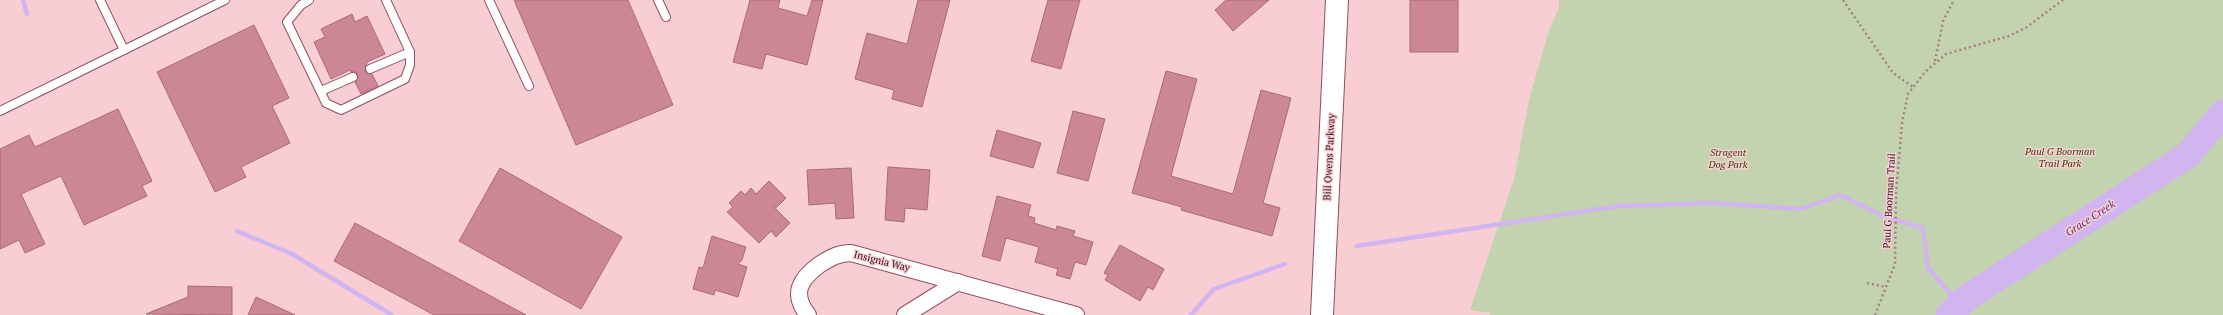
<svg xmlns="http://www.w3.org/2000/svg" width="2223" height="315" font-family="'PT Serif',serif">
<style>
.green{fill:#c4d3af}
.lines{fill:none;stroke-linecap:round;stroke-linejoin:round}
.stream{stroke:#d0b5ee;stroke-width:4.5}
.river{stroke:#d0b5ee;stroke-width:27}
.building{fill:#cb8795;stroke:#aa6a77}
.service-casing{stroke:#8e505e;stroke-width:10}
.minor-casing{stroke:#8e505e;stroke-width:18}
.secondary-casing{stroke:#8e505e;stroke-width:24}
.path{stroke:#a38086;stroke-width:2.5;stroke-dasharray:2 3;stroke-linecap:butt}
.service{stroke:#fff;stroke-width:8}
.minor{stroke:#fff;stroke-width:16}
.secondary{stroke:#fff;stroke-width:22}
.labels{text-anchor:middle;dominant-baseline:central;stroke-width:3;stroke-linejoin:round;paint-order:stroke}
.park-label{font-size:10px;font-style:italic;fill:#324602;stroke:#f8cdd4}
.street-label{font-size:10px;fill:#2b1218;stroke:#f8cdd4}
.water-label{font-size:11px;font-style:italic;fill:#583478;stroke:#f8cdd4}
</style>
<rect width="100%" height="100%" fill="#f8cdd4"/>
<!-- green -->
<path class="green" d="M 1559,0 L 2223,0 L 2223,315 L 1490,315 L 1490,313 L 1470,310 L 1514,179 L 1529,100 L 1549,30 L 1559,8 Z"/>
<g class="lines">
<!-- stream -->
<g class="stream">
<path d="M 23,0 L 27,14"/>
<path d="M 237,231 L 292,254 L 392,315"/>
<path d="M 1357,246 L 1619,206 L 1712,203 L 1801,209 L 1840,195 L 1883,216 L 1923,228 L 1928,268 L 1950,293 L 1949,315"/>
<path d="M 1191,315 L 1214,289 L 1285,264"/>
</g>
<!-- river -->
<path class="river" d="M 1949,315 L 1968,297 L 2188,155 L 2223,113"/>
</g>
<!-- building -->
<g class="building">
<path d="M 514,0 L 628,0 L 673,105 L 576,145 Z"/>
<path d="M 750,0 L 780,0 L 778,8 L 807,16 L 812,0 L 823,0 L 807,65 L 766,54 L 762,69 L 733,62 Z"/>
<path d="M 918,0 L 950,0 L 922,107 L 892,99 L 894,90 L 855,79 L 867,33 L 907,44 Z"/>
<path d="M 1048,0 L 1080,0 L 1061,69 L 1031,61 Z"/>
<path d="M 1226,0 L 1269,0 L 1233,31 L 1215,10 Z"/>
<rect x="1410" y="0" width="48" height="52"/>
<path d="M 352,14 L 355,22 L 367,16 L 385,54 L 367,62 L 365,71 L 372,74 L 378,86 L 361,94 L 355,82 L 358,77 L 356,72 L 351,72 L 350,70 L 331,79 L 314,42 L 325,37 L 321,29 Z"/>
<path d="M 254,25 L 289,98 L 272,106 L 290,143 L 241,167 L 246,177 L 215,192 L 157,72 Z"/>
<path d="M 1166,71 L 1197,79 L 1171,176 L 1233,194 L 1261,90 L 1291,98 L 1263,203 L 1280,208 L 1272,236 L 1181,210 L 1182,207 L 1132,193 Z"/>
<path d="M 118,109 L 152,181 L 142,186 L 147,196 L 84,225 L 61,176 L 21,194 L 45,244 L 25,253 L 19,240 L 0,249 L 0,149 L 29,135 L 35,147 Z"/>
<path d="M 1073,111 L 1105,119 L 1088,181 L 1057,173 Z"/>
<path d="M 997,130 L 1041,143 L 1033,168 L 990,156 Z"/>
<path d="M 888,167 L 930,170 L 927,210 L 905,208 L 904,222 L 885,220 Z"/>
<path d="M 500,168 L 622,237 L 581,309 L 459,241 Z"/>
<path d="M 851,168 L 854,218 L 836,219 L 835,203 L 809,205 L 807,170 Z"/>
<path d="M 769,181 L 786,198 L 777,207 L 774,207 L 790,223 L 776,237 L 771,231 L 759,243 L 727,212 L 733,207 L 729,203 L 741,191 L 745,195 L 751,188 L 756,194 Z"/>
<path d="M 997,196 L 1031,205 L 1028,216 L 1035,218 L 1034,223 L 1056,230 L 1057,226 L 1075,231 L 1073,236 L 1093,242 L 1086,265 L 1075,262 L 1070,279 L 1056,275 L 1058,269 L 1035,262 L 1039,247 L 1006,238 L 1000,261 L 982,256 Z"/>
<path d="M 355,223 L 526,315 L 434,315 L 334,261 Z"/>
<path d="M 712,236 L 746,247 L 742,260 L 738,264 L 747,267 L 738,297 L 715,290 L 714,295 L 693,289 L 699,267 L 703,268 Z"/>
<path d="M 1120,245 L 1164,269 L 1153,290 L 1148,287 L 1140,301 L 1105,280 L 1108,275 L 1104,273 Z"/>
<path d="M 188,286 L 232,287 L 232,315 L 146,314 L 188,297 Z"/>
<path d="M 256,297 L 295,315 L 248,315 Z"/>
</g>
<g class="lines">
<defs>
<g id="service">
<path d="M 309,0 L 301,5 L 287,22 L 326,103 L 341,110 L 405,79 L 410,65 L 410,52 L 386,0"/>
<path d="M 489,0 L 529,86"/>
<path d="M 658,0 L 666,17"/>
<path d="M 124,50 L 225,0"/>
<path d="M 370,69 L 410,52"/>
<path d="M 321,91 L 353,77"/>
<path d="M 0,111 L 124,50 L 100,0"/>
</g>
<g id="minor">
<path d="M 808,315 C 791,294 800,279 819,265 C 830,258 838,253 851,253 L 1076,315"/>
<path d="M 905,315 L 958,282"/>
</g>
<path id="secondary" d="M 1322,315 L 1337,0"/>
</defs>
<!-- service casing -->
<use href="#service" class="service-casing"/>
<!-- minor casing -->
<use href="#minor" class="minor-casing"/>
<!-- secondary casing -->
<use href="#secondary" class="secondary-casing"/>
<!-- path -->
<g class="path">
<path d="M 1843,0 L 1893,73 L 1913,87"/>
<path d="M 1935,61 L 1943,21 L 1954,0"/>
<path d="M 1867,283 L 1886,287"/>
<path d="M 1875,315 L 1895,264 L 1896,193 L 1902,123 L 1908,94 L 1925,72 L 1946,54 L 2009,36 L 2027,27 L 2063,0"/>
</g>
<!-- service -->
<use href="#service" class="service"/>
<!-- minor -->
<use href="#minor" class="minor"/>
<!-- secondary -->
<use href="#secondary" class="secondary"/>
</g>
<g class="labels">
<!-- park labels -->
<g class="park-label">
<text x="2060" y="151">Paul G Boorman<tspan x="2060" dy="12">Trail Park</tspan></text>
<text x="1728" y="152">Stragent<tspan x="1728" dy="12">Dog Park</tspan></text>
</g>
<!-- street labels -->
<g class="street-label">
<text transform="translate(1329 157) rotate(-87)">Bill Owens Parkway</text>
<text transform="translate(1889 201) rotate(-87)">Paul G Boorman Trail</text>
<text transform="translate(882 261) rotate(14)">Insignia Way</text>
</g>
<!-- water labels -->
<g class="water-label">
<text transform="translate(2090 218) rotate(-33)">Grace Creek</text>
</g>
</g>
</svg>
